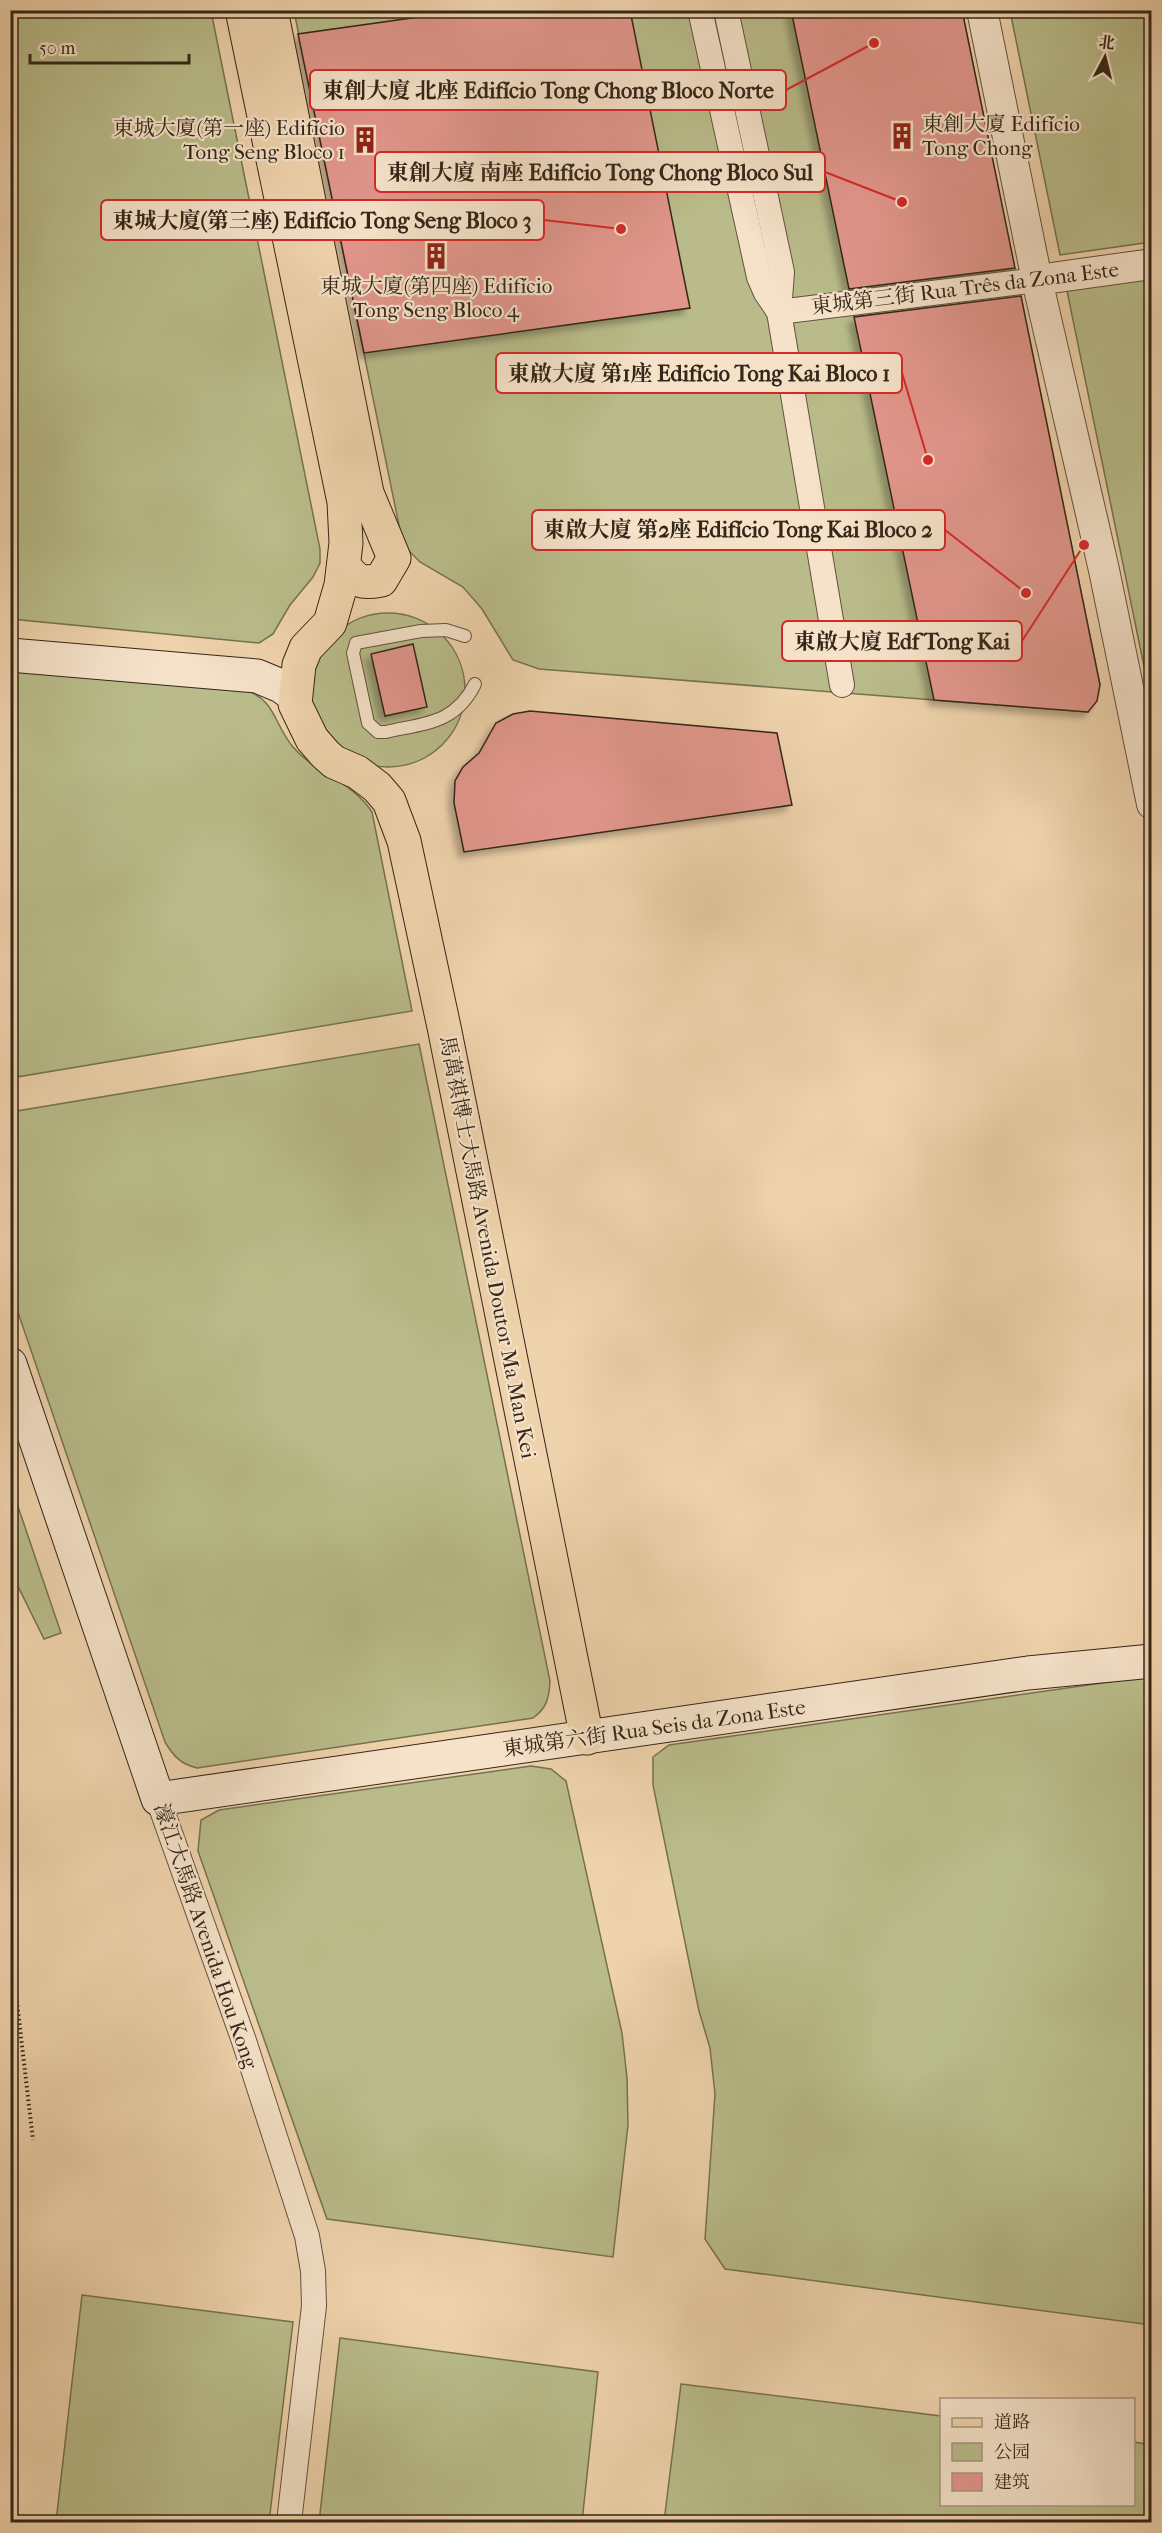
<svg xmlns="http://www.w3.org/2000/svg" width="1162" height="2533" font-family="'IM FELL French Canon','Noto Serif SC',serif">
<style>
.green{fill:#b9bc8a;stroke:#767152;stroke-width:1.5}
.building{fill:#e1968b;stroke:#342619;stroke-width:1.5;filter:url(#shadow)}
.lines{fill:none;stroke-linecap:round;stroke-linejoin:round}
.service-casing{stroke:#63513e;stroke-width:14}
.minor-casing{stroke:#63513e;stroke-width:26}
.tertiary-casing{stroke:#63513e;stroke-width:32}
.secondary-casing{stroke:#342619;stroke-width:35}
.primary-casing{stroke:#342619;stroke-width:35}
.path{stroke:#342619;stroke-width:4;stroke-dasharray:1.5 3;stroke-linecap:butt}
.service{stroke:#f5e2c9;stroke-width:12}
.minor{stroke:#f5e2c9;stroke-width:24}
.tertiary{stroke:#f5e2c9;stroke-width:30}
.secondary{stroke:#f5e2c9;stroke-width:33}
.primary{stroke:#efd3ac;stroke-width:33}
.labels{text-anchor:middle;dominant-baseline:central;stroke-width:4.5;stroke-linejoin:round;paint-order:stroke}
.poi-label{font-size:21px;fill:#342619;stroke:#f5e2c9;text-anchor:start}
.street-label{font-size:21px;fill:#342619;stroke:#f5e2c9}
.leader{fill:none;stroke:#d62828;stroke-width:2}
.callout-dot{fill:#d62828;stroke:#f5e2c9;stroke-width:2}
.callout{fill:#f5e2c9;stroke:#d62828;stroke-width:2}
.callout-label{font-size:22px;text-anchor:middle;font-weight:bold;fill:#342619}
</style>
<defs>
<filter id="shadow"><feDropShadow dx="-5.5" dy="5.5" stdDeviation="3" flood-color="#0004"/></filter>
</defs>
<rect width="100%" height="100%" fill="#efd3ac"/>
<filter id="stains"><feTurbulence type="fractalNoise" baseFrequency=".00333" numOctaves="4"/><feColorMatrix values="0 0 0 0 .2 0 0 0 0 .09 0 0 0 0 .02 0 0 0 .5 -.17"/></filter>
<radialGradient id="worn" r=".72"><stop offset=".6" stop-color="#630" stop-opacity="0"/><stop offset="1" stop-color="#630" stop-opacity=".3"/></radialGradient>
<!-- green -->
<g class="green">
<path d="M 10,11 L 211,11 L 320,549 L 320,563 L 313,577 L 290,605 L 273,634 L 259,643 L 11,619 Z"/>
<path d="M 294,11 L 962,11 L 1100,685 L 1088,712 L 539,669 L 513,660 L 482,609 L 463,587 L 420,562 L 403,545 Z"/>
<path d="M 1010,11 L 1151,11 L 1151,242 L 1060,255 Z"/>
<path d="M 1151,274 L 1151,694 L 1148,686 L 1066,286 Z"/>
<circle cx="388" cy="690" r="77"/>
<path d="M 11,668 L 243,689 C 276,699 273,723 293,747 C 316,774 352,781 372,812 L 412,1011 L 11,1078 Z"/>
<path d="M 419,1044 L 550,1681 C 549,1698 547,1708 533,1718 L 197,1768 C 181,1764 174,1757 165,1742 L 11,1292 L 11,1112 Z"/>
<path d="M 10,1483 L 61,1633 L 44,1639 L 11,1572 Z"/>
<path d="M 1151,1676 L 1151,2325 L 725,2269 L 705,2239 L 715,2094 L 710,2048 L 699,2011 L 653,1785 L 653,1757 L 669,1745 Z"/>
<path d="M 531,1766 L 551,1769 L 566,1781 L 622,2033 L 627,2078 L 628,2125 L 613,2257 L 327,2219 L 198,1851 L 201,1820 L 219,1810 Z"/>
<path d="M 82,2295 L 293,2322 L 269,2522 L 56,2522 Z"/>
<path d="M 340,2338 L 598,2372 L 582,2522 L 319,2522 Z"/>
<path d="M 681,2384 L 941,2416 L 942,2504 L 1134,2504 L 1134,2442 L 1151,2445 L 1151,2522 L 664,2522 Z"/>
</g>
<!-- building -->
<g class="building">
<path d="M 469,10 L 630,10 L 690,308 L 364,353 L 298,34 Z"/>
<path d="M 791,10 L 962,10 L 1015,268 L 849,289 Z"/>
<path d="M 1021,296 L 1100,685 L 1097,701 L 1088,712 L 934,700 L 854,317 Z"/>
<path d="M 413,644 L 427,707 L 385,716 L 371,654 Z"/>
<path d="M 530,711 L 777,733 L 792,805 L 464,852 L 454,803 L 455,781 L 463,767 L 479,753 L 496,723 L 513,714 Z"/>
</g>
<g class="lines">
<defs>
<path id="service" d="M 465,636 L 446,630 L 421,631 L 356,643 L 353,653 L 368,723 L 378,732 L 386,732 C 425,723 455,724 475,684"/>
<g id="minor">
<path d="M 700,10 L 759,277 L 766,293 L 779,312"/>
<path d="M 726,10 L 782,272 L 779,312 L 842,685"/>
<path d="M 779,312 L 1037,280"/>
<path d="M 158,1799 L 244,2041 L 307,2236 L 313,2271 L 314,2306 L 289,2522"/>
</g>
<g id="tertiary">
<path d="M 982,10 L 1037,280 L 1104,570 L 1152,804"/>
<path d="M 1037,280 L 1152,264"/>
</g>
<g id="secondary">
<path d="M 10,655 L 257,676 L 281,686 L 295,696"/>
<path d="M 10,1364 L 158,1799 L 1028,1673 L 1152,1661"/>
</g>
<g id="primary">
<path d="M 242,10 L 344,502 L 346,543 L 341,585 L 330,623 L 306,648 L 299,665 L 295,704 L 312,739 L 325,754 L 334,762 L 357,772 L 377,787 L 389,801 L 404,841 L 444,1027 L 587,1738"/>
<path d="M 271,10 L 367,493 L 394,558 L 381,580 C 361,584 357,582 344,566"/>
</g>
</defs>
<!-- service casing -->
<use href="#service" class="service-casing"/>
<!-- minor casing -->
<use href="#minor" class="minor-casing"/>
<!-- tertiary casing -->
<use href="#tertiary" class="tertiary-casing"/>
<!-- secondary casing -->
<use href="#secondary" class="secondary-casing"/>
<!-- primary casing -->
<use href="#primary" class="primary-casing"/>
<!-- path -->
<path class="path" d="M 10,1943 L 33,2140"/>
<!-- service -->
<use href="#service" class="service"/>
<!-- minor -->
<use href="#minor" class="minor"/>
<!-- tertiary -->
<use href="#tertiary" class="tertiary"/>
<!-- secondary -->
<use href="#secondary" class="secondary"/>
<!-- primary -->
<use href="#primary" class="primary"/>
</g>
<!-- icons -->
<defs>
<symbol id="building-bare" viewBox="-9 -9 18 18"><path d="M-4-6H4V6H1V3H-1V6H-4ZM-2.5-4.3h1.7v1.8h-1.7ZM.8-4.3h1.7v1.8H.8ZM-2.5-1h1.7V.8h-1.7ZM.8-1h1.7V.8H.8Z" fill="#8f2418" stroke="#f5e2c9" stroke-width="2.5" paint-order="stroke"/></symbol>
</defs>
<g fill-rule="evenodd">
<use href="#building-bare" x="883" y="117" width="38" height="38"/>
<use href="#building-bare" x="346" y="121" width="38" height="38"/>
<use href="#building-bare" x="417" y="237" width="38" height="38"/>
</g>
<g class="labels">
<!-- poi labels -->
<g class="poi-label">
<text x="922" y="124">東創大廈 Edifício<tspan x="922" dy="24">Tong Chong</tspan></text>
<text x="345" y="128" text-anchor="end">東城大廈(第一座) Edifício<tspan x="345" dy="24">Tong Seng Bloco 1</tspan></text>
<text x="436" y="286" text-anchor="middle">東城大廈(第四座) Edifício<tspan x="436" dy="24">Tong Seng Bloco 4</tspan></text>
</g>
<!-- street labels -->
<g class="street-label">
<text transform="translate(965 288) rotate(-7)">東城第三街 Rua Três da Zona Este</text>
<text transform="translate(488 1247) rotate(79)">馬萬祺博士大馬路 Avenida Doutor Ma Man Kei</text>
<text transform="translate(654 1728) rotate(-8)">東城第六街 Rua Seis da Zona Este</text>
<text transform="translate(206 1936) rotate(71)">濠江大馬路 Avenida Hou Kong</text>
</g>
</g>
<!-- callouts -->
<path class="leader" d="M874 43L786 90M902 202L825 172M621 229L544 220M928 460L902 373M1026 593L945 530M1084 545L1022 641"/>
<g class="callout-dot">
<circle cx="874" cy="43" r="6"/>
<circle cx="902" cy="202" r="6"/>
<circle cx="621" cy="229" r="6"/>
<circle cx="928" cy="460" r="6"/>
<circle cx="1026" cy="593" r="6"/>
<circle cx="1084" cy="545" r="6"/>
</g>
<g class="callout">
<rect x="310" y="70" width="476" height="40" rx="6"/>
<rect x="375" y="152" width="450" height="40" rx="6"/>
<rect x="101" y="200" width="443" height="40" rx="6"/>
<rect x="496" y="353" width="406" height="40" rx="6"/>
<rect x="532" y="510" width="413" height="40" rx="6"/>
<rect x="782" y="621" width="240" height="40" rx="6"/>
</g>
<g class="callout-label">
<text x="548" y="98">東創大廈 北座 Edifício Tong Chong Bloco Norte</text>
<text x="600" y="180">東創大廈 南座 Edifício Tong Chong Bloco Sul</text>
<text x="322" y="228">東城大廈(第三座) Edifício Tong Seng Bloco 3</text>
<text x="699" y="381">東啟大廈 第1座 Edifício Tong Kai Bloco 1</text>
<text x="738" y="537">東啟大廈 第2座 Edifício Tong Kai Bloco 2</text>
<text x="902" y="649">東啟大廈 Edf Tong Kai</text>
</g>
<!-- margin -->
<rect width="1162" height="2533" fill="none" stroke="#efd3ac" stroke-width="36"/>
<rect x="12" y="12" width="1138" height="2509" fill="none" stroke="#342619" stroke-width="3"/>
<rect x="18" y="18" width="1126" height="2497" fill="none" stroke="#342619" stroke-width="1.5"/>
<!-- legend -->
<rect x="940" y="2398" width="195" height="108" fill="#f5e2c9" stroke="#a89783" stroke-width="1.5"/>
<rect x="952" y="2418" width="30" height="9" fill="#efd3ac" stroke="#a89783" stroke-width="1.5"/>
<text x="994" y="2428" font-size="18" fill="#342619">道路</text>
<rect x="952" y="2443" width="30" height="18" fill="#b9bc8a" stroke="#a89783" stroke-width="1.5"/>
<text x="994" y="2458" font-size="18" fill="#342619">公园</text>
<rect x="952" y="2473" width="30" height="18" fill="#e1968b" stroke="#a89783" stroke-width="1.5"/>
<text x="994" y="2488" font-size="18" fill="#342619">建筑</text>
<!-- north arrow -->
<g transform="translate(1105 57) rotate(7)" stroke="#f5e2c9" stroke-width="4.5" paint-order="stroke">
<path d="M0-4.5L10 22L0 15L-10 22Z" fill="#342619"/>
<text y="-9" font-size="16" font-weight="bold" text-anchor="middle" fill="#342619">北</text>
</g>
<!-- scale -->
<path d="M30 54v9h159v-9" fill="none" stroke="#342619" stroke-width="3"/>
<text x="39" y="54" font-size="18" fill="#342619" stroke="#f5e2c9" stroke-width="4.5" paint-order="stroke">50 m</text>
<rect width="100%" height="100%" filter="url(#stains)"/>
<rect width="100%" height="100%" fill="url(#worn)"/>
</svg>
